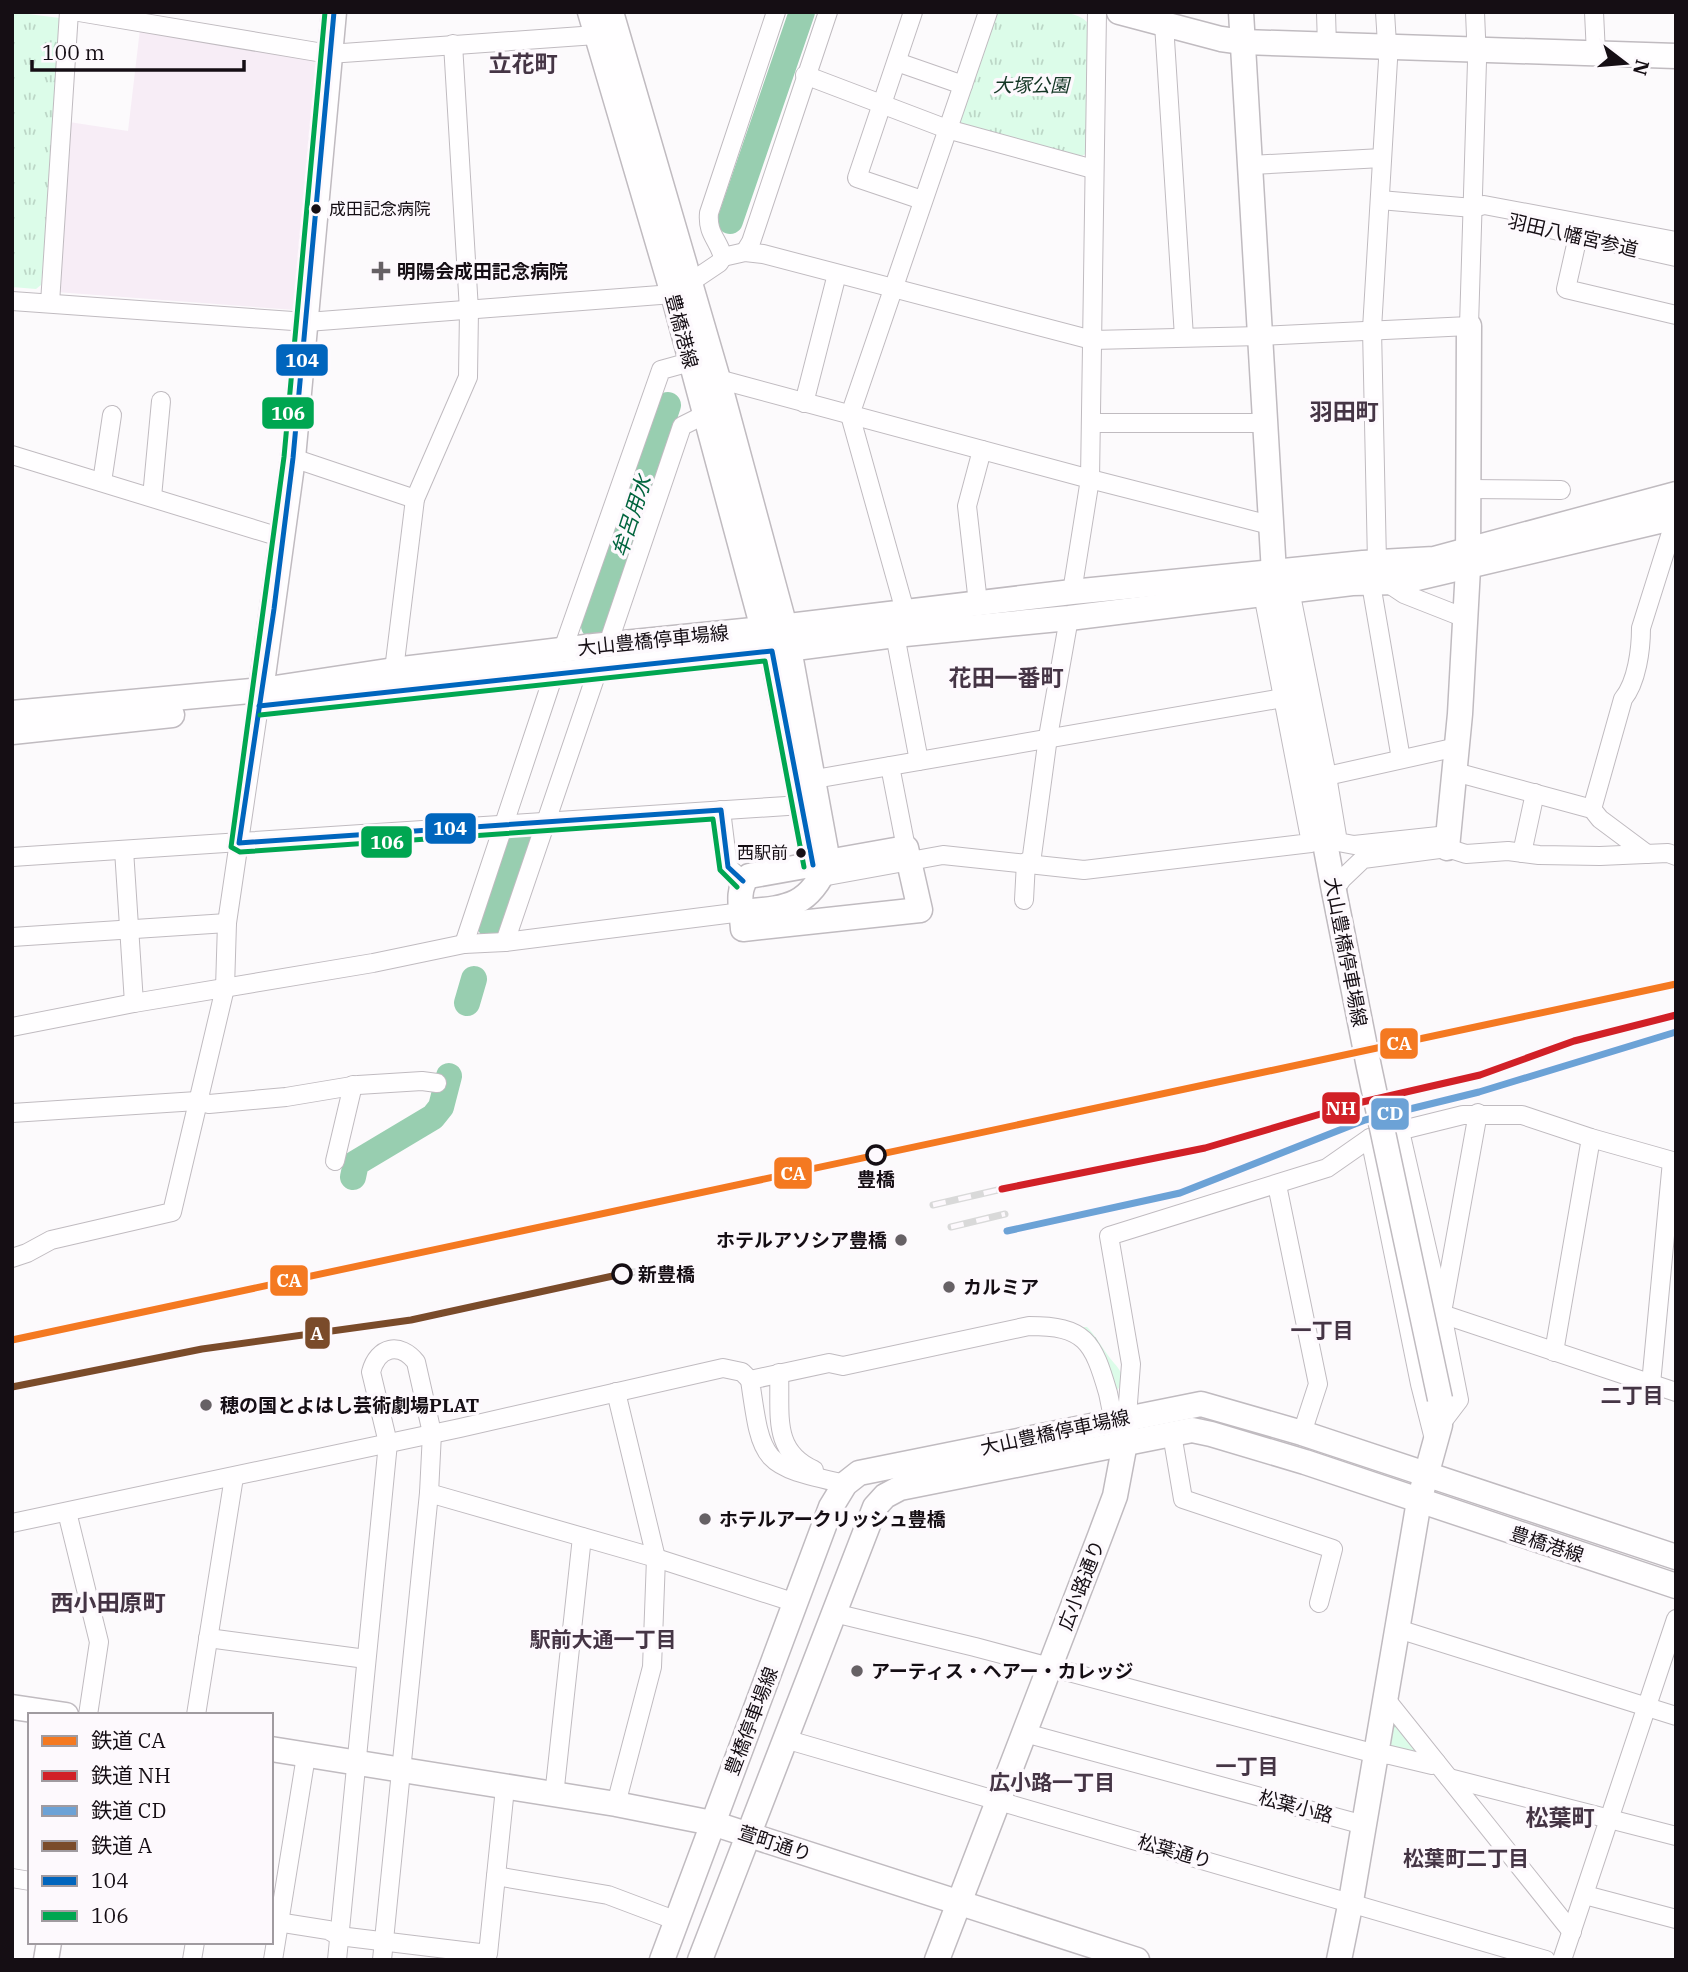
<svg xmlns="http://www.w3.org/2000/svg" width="1688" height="1972" font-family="'IBM Plex Serif','Noto Sans JP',serif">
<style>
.built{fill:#f7edf6}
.grass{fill:url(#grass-tufts)}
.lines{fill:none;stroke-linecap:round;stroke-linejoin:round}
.river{stroke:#98ceb0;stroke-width:26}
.street-casing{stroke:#c0bbc0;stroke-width:20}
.secondary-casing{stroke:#c0bbc0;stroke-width:27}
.street{stroke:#fffeff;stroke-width:18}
.secondary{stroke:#fffeff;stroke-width:24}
.rail-casing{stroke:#d9d9d9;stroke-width:7}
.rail{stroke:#fdf9fd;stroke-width:4.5;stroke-dasharray:13;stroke-linecap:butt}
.secondary-bridge-casing{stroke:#c0bbc0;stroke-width:27;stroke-linecap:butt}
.secondary-bridge{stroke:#fffeff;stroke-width:24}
.bus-1-casing{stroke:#fdf9fd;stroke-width:10}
.bus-2-casing{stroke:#fdf9fd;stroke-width:10}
.bus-1{stroke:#0065bd;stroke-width:5}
.bus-2{stroke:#00a651;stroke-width:5}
.rail-1-casing{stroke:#fdf9fd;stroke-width:12}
.rail-2-casing{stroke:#fdf9fd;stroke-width:12}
.rail-3-casing{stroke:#fdf9fd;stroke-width:12}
.rail-4-casing{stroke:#fdf9fd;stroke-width:12}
.rail-1{stroke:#f47921;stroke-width:7}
.rail-2{stroke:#d12027;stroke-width:7}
.rail-3{stroke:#6ca2d6;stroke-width:7}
.rail-4{stroke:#7a4b2a;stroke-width:7}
.bus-dot{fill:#150e14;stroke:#fdf9fd;stroke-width:2.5}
.poi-dot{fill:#666165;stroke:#fdf9fd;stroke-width:2.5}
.stop-dot{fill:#fdf9fd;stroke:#150e14;stroke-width:3.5}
.labels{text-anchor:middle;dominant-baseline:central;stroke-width:7;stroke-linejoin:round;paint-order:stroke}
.bus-label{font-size:17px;fill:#150e14;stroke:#fdf9fd;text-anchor:start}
.park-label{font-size:19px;font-style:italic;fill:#133624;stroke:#fdf9fd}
.street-label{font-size:19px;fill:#150e14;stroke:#fdf9fd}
.poi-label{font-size:19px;font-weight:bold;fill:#150e14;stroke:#fdf9fd;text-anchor:start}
.stop-label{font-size:19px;font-weight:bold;fill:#150e14;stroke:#fdf9fd}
.water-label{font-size:21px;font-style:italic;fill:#00643d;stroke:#fdf9fd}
.neighbourhood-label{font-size:21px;font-weight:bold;fill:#453545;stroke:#fdf9fd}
.quarter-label{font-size:23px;font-weight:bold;fill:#453545;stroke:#fdf9fd}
.line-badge{stroke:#fdf9fd;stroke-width:2.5}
.badge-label{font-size:19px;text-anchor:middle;font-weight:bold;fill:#fff}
</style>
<defs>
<pattern id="grass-tufts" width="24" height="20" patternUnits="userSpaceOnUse" patternTransform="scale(1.75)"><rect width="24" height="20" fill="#dcfce9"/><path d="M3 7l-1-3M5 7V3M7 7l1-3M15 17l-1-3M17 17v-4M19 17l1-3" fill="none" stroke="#bcd7c7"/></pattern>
</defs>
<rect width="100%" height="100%" fill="#fcfafc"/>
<!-- built -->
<path class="built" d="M 140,29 L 311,57 L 317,66 L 295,310 L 56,292 L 69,122 L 128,131 Z"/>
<!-- grass -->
<g class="grass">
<path d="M 12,12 L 60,18 L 64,24 L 41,285 L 36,289 L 12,287 Z"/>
<path d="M 998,12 C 1019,12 1074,6 1087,22 L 1087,153 L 1082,156 L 964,127 L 960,121 Z"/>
<path d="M 1078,1327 L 1087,1327 C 1095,1335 1100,1344 1107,1354 C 1115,1366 1132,1377 1116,1391 Z"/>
<path d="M 1394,1720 L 1426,1755 L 1388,1748 Z"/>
</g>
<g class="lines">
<!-- river -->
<g class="river">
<path d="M 730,221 L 802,12"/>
<path d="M 594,626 L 668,405"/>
<path d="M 490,925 L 520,840"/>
<path d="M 467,1003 L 474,979"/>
<path d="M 353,1177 L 356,1163 L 433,1117 L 441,1107 L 449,1076"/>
</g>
<defs>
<g id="street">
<path d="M 79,12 L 329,54 L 596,35"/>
<path d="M 776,12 L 709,213 C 707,234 718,239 723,257 L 745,252 L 763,254 L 1092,340 L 1261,336 L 1469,326 L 1477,61 L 1475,12"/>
<path d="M 913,12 L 857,178 L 922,200"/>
<path d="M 1326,12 L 1327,47"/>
<path d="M 1594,12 L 1596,54"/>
<path d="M 1164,24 L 1184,337"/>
<path d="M 897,62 L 963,85"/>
<path d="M 805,75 L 947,129 L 1093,169"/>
<path d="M 1251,165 L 1382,158"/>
<path d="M 1380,200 L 1473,208 L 1484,205 L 1676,241"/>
<path d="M 1532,225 L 1676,257"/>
<path d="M 1578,236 L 1566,289 L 1676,315"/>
<path d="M 745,252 L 751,242 L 828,12"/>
<path d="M 12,301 L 307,322 L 673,294 L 719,263 L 723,257"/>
<path d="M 50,303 L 69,12"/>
<path d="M 718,379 L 1090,479 L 1270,525"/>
<path d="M 804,403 L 837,274"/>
<path d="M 1091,423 L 1265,423"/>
<path d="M 12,455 L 283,538"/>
<path d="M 293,458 L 415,499"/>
<path d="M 102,482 L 112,415"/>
<path d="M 1468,489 L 1561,490"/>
<path d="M 152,497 L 161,401"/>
<path d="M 1377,562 L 1372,329 L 1388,60 L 1385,12"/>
<path d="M 1371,584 L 1401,759"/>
<path d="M 1389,584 L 1404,594 L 1465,618"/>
<path d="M 1290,590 L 1327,776 L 1338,842 L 1354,845 L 1448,835"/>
<path d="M 1072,592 L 1090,479 L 1097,12"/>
<path d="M 978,603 L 967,506 L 982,450"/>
<path d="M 905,611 L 850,415 L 988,12"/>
<path d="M 895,635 L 919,761"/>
<path d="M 608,644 L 682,426 L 704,415"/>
<path d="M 563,649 L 661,370 L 690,362"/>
<path d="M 394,670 L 415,499 L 468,377 L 469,310 L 453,44"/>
<path d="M 890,766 L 906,848"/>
<path d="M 1455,772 L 1592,809 L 1600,819 L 1647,854"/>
<path d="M 1327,776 L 1457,747"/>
<path d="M 815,779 L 1283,698"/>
<path d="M 1592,809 L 1623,699 C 1637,682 1641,649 1641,628 L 1676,517"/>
<path d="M 721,810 L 728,867 L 743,881"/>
<path d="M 124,850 L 134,1003"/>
<path d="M 1522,853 L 1535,793"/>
<path d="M 12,857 L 802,805"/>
<path d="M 1031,863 L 1048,737 L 1069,618"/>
<path d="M 822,877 L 943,855 L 1084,870 L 1311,843 L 1263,594"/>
<path d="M 1334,891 L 1342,879 L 1363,859 L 1447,848 L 1466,854 L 1508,851 L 1539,855 L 1600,856 L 1668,853 L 1676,856"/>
<path d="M 1024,900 L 1026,862"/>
<path d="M 12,937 L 227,923"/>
<path d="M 505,942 L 598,669"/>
<path d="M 464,944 L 554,674"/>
<path d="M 12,1027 L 134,1003 L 373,963 L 464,944 L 505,942 L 742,912"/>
<path d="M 12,1113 L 197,1101 L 209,1104 L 286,1097 L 358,1085 L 422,1081 L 437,1083"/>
<path d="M 1400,1131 L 1442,1314 L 1459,1400 L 1440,1425"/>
<path d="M 1370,1138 L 1420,1384 L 1433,1435"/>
<path d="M 335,1161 L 353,1085"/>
<path d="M 1277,1185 L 1318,1384 L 1302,1433"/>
<path d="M 12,1258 L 27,1253 L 51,1240 L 172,1212 L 225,988 L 227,923 L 259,706"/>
<path d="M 1443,1307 L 1478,1113"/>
<path d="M 1442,1314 L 1676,1392"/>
<path d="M 1554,1352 L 1591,1138"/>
<path d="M 779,1373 C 781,1413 771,1451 814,1470"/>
<path d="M 1651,1384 L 1672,1161"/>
<path d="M 616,1392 L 656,1558 L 652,1667 L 616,1804"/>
<path d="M 1126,1429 L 1131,1364 L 1109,1236 L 1327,1168 L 1370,1138 L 1463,1115 L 1522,1115 L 1591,1138 L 1676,1162"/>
<path d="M 1172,1434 L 1183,1499 L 1333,1549 L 1319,1603"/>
<path d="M 845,1484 C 762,1465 762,1465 750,1380 L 829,1363 L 843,1366 L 1029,1326 C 1085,1326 1093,1341 1108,1393 C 1111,1406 1112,1418 1118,1431"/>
<path d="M 429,1493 L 656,1558 L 796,1603"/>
<path d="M 67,1512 L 99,1642 L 88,1715"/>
<path d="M 12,1523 L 460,1428 L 723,1368 L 742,1372 L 750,1380"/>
<path d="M 834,1613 L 975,1647 L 1376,1754 L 1390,1755 L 1432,1765 L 1436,1762"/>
<path d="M 1398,1629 L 1676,1716"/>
<path d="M 208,1638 L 366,1659"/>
<path d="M 1385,1698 L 1572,1932"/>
<path d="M 196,1715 L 234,1477"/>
<path d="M 1025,1733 L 1364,1825"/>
<path d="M 785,1739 L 1546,1960"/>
<path d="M 1449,1778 L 1676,1836"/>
<path d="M 554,1796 L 582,1537"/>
<path d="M 496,1876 L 608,1895 L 677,1921"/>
<path d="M 12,1878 L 30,1881"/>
<path d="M 1585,1895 L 1676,1919"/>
<path d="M 271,1921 L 328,1930 L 339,1936 L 488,1954 L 505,1788"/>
<path d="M 192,1960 L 195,1942"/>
<path d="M 273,1960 L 306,1756"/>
<path d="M 337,1960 L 388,1443 L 371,1372 C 378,1346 400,1342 416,1362 L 432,1433 L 429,1493 L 382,1960"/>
<path d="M 1562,1960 L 1676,1619"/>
</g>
<g id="secondary">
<path d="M 590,12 L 673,294 L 763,629 L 772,651 L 808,837"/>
<path d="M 611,12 L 718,379 L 785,627 L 828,862 C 809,908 786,908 742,912"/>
<path d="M 1119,12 L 1221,39 L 1243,42 L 1676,56"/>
<path d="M 1241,12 L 1274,573 L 1334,891"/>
<path d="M 259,705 L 293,458 L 334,12"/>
<path d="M 267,705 L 772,651 L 895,635 L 1069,618 L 1352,583 L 1400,582 L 1676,517"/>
<path d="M 12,713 L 262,690 L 394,670 L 594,646 L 763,629 L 1072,592 L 1363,563 L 1434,559 L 1676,494"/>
<path d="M 12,732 L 172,715"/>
<path d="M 906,848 L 920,910 L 743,929 C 742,912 735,888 749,876 Z"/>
<path d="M 1447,848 L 1460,714 L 1468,568 L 1469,326"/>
<path d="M 12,1707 L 66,1715"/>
<path d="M 271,1749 L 616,1804 L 712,1823 L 1137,1960"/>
<path d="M 46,1960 L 49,1942"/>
<path d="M 662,1960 L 831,1507 L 845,1484 L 859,1473 L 1201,1404 L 1302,1433 L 1676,1557"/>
<path d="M 700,1960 L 875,1507 L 885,1496 L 900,1488 L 1192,1430 L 1211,1434 L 1305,1462 L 1676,1586"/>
<path d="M 937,1960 L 1100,1536 L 1115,1496 L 1125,1443"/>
<path d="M 1339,1960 L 1351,1901 L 1419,1501 L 1440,1425 L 1440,1399"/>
</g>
</defs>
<!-- street casing -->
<use href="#street" class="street-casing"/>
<!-- secondary casing -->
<use href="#secondary" class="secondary-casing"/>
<!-- street -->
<use href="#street" class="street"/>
<!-- secondary -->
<use href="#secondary" class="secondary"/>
<defs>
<g id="rail">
<path d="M 933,1205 L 1002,1189"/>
<path d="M 951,1227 L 1005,1214"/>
<path d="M 622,1274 L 663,1267"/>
</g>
</defs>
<!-- rail casing -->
<use href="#rail" class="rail-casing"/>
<!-- rail -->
<use href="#rail" class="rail"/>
<defs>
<path id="secondary-bridge" d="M 1334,891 L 1369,1067 L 1440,1399"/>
</defs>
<!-- secondary-bridge casing -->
<use href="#secondary-bridge" class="secondary-bridge-casing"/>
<!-- secondary-bridge -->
<use href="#secondary-bridge" class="secondary-bridge"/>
<defs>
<g id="bus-1">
<path d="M 334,12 L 293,458 L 274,609 L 239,843 L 721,810 L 728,867 L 743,881"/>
<path d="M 259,706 L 772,651 L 813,865"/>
</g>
<g id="bus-2">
<path d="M 325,12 L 284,457 L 231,847 L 240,852 L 713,819 L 720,870 L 737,887"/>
<path d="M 260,715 L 765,661 L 804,867"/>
</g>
</defs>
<!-- bus-1 casing -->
<use href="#bus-1" class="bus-1-casing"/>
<!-- bus-2 casing -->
<use href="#bus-2" class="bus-2-casing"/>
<!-- bus-1 -->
<use href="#bus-1" class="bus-1"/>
<!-- bus-2 -->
<use href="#bus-2" class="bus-2"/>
<defs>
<path id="rail-1" d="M 12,1340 L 1676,984"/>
<path id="rail-2" d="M 1002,1189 L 1205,1148 L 1358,1103 L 1480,1075 L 1574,1041 L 1676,1015"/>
<path id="rail-3" d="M 1007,1231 L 1180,1193 L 1365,1120 L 1479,1092 L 1676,1032"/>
<path id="rail-4" d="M 12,1387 L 202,1349 L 411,1320 L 622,1274"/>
</defs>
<!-- rail-1 casing -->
<use href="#rail-1" class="rail-1-casing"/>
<!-- rail-2 casing -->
<use href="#rail-2" class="rail-2-casing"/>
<!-- rail-3 casing -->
<use href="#rail-3" class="rail-3-casing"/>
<!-- rail-4 casing -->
<use href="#rail-4" class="rail-4-casing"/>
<!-- rail-1 -->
<use href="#rail-1" class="rail-1"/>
<!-- rail-2 -->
<use href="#rail-2" class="rail-2"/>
<!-- rail-3 -->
<use href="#rail-3" class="rail-3"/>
<!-- rail-4 -->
<use href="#rail-4" class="rail-4"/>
</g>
<!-- markers -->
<g class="bus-dot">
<circle cx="316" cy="209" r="6"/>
<circle cx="801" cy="853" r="6"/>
</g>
<g class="poi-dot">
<path d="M377.5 260.5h7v7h7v7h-7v7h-7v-7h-7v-7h7z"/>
<circle cx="901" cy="1240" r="7"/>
<circle cx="949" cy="1287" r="7"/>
<circle cx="206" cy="1405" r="7"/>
<circle cx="705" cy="1519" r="7"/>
<circle cx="857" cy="1671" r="7"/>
</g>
<g class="stop-dot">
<circle cx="876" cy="1155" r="9"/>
<circle cx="622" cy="1274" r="9"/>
</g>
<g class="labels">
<!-- bus labels -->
<g class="bus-label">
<text x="329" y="209">成田記念病院</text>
<text x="788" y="853" text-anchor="end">西駅前</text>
</g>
<!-- park labels -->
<g class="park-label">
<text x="1031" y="85">大塚公園</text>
</g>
<!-- street labels -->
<g class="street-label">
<text transform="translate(1573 235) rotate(13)">羽田八幡宮参道</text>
<text transform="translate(682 331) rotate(75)">豊橋港線</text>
<text transform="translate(653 640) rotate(-6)">大山豊橋停車場線</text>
<text transform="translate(1346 952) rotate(79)">大山豊橋停車場線</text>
<text transform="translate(1055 1432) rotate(-12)">大山豊橋停車場線</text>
<text transform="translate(1547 1544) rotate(18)">豊橋港線</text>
<text transform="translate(1081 1585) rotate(-69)">広小路通り</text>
<text transform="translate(751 1721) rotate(-69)">豊橋停車場線</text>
<text transform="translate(1296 1806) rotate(15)">松葉小路</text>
<text transform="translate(775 1843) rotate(18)">萱町通り</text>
<text transform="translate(1175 1851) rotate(16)">松葉通り</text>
</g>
<!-- poi labels -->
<g class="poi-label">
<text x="397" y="271">明陽会成田記念病院</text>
<text x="887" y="1240" text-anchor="end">ホテルアソシア豊橋</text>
<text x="963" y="1287">カルミア</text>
<text x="220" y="1405">穂の国とよはし芸術劇場PLAT</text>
<text x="719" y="1519">ホテルアークリッシュ豊橋</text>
<text x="871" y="1671">アーティス・ヘアー・カレッジ</text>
</g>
<!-- stop labels -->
<g class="stop-label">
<text x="876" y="1179">豊橋</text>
<text x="638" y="1274" text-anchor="start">新豊橋</text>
</g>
<!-- water labels -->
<g class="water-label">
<text transform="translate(631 516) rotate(-72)">牟呂用水</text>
</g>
<!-- neighbourhood labels -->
<g class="neighbourhood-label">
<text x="1322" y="1330">一丁目</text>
<text x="1632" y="1395">二丁目</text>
<text x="603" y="1639">駅前大通一丁目</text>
<text x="1247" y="1766">一丁目</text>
<text x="1052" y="1782">広小路一丁目</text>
<text x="1466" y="1858">松葉町二丁目</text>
</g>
<!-- quarter labels -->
<g class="quarter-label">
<text x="523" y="63">立花町</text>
<text x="1344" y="411">羽田町</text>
<text x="1006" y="677">花田一番町</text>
<text x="108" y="1602">西小田原町</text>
<text x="1560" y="1817">松葉町</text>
</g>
</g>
<g class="line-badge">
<rect x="275" y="343" width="54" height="34" rx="7" fill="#0065bd"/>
<rect x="261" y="396" width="54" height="34" rx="7" fill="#00a651"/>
<rect x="424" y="812" width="53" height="33" rx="7" fill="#0065bd"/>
<rect x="360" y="825" width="53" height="34" rx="7" fill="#00a651"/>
<rect x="1379" y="1027" width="40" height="33" rx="7" fill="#f47921"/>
<rect x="1321" y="1091" width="40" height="34" rx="7" fill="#d12027"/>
<rect x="1370" y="1097" width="40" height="34" rx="7" fill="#6ca2d6"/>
<rect x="773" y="1156" width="40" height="34" rx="7" fill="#f47921"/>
<rect x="269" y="1264" width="40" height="33" rx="7" fill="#f47921"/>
<rect x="304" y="1316" width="27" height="34" rx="7" fill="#7a4b2a"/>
</g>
<g class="badge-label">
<text x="302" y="367">104</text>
<text x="288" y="420">106</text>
<text x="450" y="835">104</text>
<text x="387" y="849">106</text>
<text x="1399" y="1050">CA</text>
<text x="1341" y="1115">NH</text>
<text x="1390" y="1120">CD</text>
<text x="793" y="1180">CA</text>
<text x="289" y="1287">CA</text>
<text x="317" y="1340">A</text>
</g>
<!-- border -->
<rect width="1688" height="1972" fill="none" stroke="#150e14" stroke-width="28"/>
<!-- legend -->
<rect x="28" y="1713" width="245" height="231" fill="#fdf9fd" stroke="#a09ba0" stroke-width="2"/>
<rect x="42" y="1736" width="35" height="10" fill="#f47921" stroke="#a09ba0" stroke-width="2"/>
<text x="91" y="1748" font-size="21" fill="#150e14">鉄道 CA</text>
<rect x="42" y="1771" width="35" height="10" fill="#d12027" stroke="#a09ba0" stroke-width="2"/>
<text x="91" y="1783" font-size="21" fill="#150e14">鉄道 NH</text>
<rect x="42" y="1806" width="35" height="10" fill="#6ca2d6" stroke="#a09ba0" stroke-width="2"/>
<text x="91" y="1818" font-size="21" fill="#150e14">鉄道 CD</text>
<rect x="42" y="1841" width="35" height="10" fill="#7a4b2a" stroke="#a09ba0" stroke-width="2"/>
<text x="91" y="1853" font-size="21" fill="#150e14">鉄道 A</text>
<rect x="42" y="1876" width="35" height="10" fill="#0065bd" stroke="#a09ba0" stroke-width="2"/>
<text x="91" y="1888" font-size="21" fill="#150e14">104</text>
<rect x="42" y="1911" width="35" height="10" fill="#00a651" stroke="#a09ba0" stroke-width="2"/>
<text x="91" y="1923" font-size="21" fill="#150e14">106</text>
<!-- north arrow -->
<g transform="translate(1625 63) rotate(106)" stroke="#fdf9fd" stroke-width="5" paint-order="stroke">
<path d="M0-5L12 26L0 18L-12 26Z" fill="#150e14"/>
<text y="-10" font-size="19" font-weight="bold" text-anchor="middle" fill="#150e14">N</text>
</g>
<!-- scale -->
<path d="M32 60v10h212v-10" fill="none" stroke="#150e14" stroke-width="3.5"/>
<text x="42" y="60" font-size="21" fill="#150e14" stroke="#fdf9fd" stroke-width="5" paint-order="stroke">100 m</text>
</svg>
